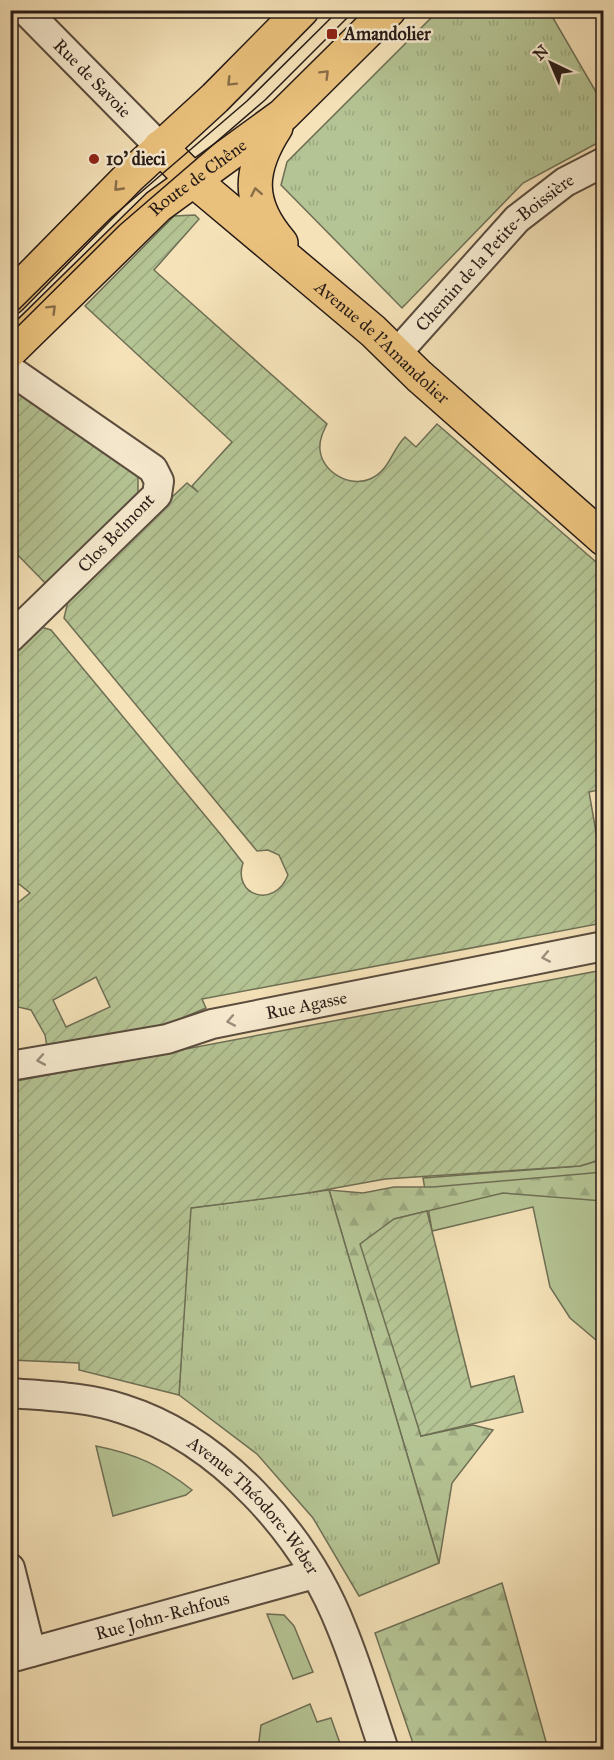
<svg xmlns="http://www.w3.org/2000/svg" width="614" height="1760" font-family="'IM FELL Great Primer',serif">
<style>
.grass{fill:#b5c494;stroke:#6e6f55;stroke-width:1.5}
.forest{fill:url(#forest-firs);stroke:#6e6f55;stroke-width:1.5}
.park{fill:url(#park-tufts);stroke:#6e6f55;stroke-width:1.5}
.garden{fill:url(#garden-furrows);stroke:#6e6f55;stroke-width:1.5;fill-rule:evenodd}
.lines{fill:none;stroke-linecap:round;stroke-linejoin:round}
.minor-casing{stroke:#5a4c3e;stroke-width:32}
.major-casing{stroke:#261a16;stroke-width:36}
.minor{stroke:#f8ecd1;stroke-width:28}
.major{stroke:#eac17c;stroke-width:33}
.tram{stroke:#261a16;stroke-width:1.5}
.oneway{stroke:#886e49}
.oneway2{stroke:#9a8e7d}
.poi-dot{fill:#8f2418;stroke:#f8ecd1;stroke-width:2}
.labels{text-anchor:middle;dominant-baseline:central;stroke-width:5;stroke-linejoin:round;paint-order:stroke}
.poi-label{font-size:18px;font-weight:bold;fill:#261a16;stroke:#f8ecd1;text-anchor:start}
.street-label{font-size:18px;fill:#261a16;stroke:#f8ecd1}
</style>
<defs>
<pattern id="forest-firs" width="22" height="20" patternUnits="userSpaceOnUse" patternTransform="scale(1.5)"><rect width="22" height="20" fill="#b5c494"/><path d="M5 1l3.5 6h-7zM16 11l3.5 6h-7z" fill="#9ca87f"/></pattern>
<pattern id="park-tufts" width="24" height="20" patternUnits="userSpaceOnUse" patternTransform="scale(1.5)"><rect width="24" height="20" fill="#b5c494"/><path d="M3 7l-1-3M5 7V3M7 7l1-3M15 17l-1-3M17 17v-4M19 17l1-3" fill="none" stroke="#9ca87f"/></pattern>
<pattern id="garden-furrows" width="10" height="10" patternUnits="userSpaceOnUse" patternTransform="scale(1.5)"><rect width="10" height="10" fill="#b5c494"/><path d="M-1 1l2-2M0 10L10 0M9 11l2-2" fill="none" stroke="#9ca87f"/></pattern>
</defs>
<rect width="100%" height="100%" fill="#f5e2b8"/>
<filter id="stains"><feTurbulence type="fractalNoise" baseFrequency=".00333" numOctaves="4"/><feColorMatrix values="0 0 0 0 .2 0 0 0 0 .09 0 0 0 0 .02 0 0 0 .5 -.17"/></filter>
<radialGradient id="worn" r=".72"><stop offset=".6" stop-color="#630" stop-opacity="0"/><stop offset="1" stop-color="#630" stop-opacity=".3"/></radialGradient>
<!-- grass -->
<g class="grass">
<path d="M 603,1159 L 603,1346 L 570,1318 L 550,1287 L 533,1207 L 432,1231 L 423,1178 L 580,1166 Z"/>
<path d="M 96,1446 C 136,1454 160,1465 192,1490 L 186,1495 L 113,1516 Z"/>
<path d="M 267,1614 L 284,1615 L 294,1626 L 313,1672 L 293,1679 Z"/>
<path d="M 310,1704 L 317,1722 L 331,1718 L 342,1749 L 258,1749 L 261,1725 Z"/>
</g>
<!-- forest -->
<g class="forest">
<path d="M 603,1172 L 603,1201 L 503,1193 L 394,1219 L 421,1436 L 473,1425 L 493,1430 L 452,1483 L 439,1563 L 329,1190 L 363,1193 L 394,1187 L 433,1187 Z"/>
<path d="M 502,1583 L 548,1749 L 415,1749 L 375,1633 Z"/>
</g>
<!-- park -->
<g class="park">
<path d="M 439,10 L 549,11 L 603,104 L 603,140 L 523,183 L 402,308 L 281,185 L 287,162 Z"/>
<path d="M 329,1190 L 439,1563 L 359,1596 L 313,1518 L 257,1454 L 179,1395 L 190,1208 Z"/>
</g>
<!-- garden -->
<g class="garden">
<path d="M 195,215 L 199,219 L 154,270 L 327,424 C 323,432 319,440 320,450 C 322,472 350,488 370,479 C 390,470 391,451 405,437 L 416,447 L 437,424 L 603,568 L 603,789 L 589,792 L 603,872 L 603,923 L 202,999 L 206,1008 L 163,1026 L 47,1047 L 45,1035 L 31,1010 L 18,1007 L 11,969 L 11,908 L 30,893 L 19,884 L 11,893 L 11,646 L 38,626 L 51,630 L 222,836 L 243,863 C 232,895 274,910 288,875 L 279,855 L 268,850 L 257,851 L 64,618 L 70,593 L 187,483 L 198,492 L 192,486 L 232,442 L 85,306 L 174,216 ZM 96,977 L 110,1007 L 66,1027 L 53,1000 Z"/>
<path d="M 10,383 L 138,475 L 138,495 L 47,585 L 11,548 Z"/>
<path d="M 603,970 L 603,1159 L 580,1166 L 385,1179 L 308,1193 L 191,1208 L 179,1395 L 79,1370 L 79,1363 L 11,1360 L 11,1082 Z"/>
<path d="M 427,1211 L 471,1387 L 514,1376 L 523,1412 L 421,1436 L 360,1244 L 394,1219 Z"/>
</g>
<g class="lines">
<defs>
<g id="minor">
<path id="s1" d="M 25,10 L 160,147"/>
<path id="s2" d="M 397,353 L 517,219 L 565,182 L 604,162"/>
<path d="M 10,370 L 153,469 L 159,481 L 157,495 L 10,638"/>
<path id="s3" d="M 10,1066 L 167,1039 L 212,1024 L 604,946"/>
<path id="s4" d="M 10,1393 C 48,1396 87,1397 123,1409 C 221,1440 305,1534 342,1629 C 358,1668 370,1709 384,1750"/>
<path d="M 10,1568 L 31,1652"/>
<path id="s5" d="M 10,1658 L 314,1574"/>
</g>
<g id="major">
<path d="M 276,127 C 249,169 246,203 281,243"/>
<path id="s6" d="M 160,147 L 192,179 L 373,331 L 419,376 L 604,539"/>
<path d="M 10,298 L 130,176 L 215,98 L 302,10"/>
<path id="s7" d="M 10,351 L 158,206 L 283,115 L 389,10"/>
</g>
</defs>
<!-- minor casing -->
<use href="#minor" class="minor-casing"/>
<!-- major casing -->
<use href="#major" class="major-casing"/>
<!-- minor -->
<use href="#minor" class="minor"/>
<!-- major -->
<use href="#major" class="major"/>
<!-- tram -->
<g class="tram">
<path d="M 10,318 L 112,217 L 247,101 L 339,10"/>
<path d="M 10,334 L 120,225 L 265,100 L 355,10"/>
</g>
</g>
<!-- one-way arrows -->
<defs><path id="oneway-chevron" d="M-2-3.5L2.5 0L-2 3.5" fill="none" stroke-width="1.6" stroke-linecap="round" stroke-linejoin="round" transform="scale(1.5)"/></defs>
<g class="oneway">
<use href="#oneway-chevron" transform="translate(325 74) rotate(-45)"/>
<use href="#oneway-chevron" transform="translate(231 82) rotate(135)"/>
<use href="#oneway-chevron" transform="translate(118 187) rotate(134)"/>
<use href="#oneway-chevron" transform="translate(256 192) rotate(-101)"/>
<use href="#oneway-chevron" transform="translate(52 309) rotate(-45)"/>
</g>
<g class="oneway2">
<use href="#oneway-chevron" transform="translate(546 957) rotate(169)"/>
<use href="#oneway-chevron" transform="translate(231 1021) rotate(169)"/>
<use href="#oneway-chevron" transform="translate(41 1060) rotate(170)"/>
</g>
<!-- markers -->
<g class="poi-dot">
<rect x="326" y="28" width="12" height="12" rx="3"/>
<circle cx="94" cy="159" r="6"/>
</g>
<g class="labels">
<!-- poi labels -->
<g class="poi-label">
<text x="344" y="34">Amandolier</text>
<text x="106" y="159">10' dieci</text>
</g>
<!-- street labels -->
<g class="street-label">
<text stroke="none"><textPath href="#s1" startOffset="96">Rue de Savoie</textPath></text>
<text stroke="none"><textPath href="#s7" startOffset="256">Route de Chêne</textPath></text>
<text stroke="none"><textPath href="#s2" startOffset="141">Chemin de la Petite-Boissière</textPath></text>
<text stroke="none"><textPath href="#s6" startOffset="296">Avenue de l'Amandolier</textPath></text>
<text transform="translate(116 533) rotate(-46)">Clos Belmont</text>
<text stroke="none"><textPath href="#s3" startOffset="303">Rue Agasse</textPath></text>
<text stroke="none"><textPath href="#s4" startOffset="280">Avenue Théodore-Weber</textPath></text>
<text stroke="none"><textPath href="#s5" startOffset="158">Rue John-Rehfous</textPath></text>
</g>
</g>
<!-- margin -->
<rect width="614" height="1760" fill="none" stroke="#f5e2b8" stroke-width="36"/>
<rect x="12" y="12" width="590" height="1736" fill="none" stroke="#261a16" stroke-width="3"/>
<rect x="18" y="18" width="578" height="1724" fill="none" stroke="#261a16" stroke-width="1.5"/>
<!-- north arrow -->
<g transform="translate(551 63) rotate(316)" stroke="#f8ecd1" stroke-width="4.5" paint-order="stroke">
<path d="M0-4.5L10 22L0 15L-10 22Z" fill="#261a16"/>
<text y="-9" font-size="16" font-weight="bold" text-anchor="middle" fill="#261a16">N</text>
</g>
<rect width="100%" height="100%" filter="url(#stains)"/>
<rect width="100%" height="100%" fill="url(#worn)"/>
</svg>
